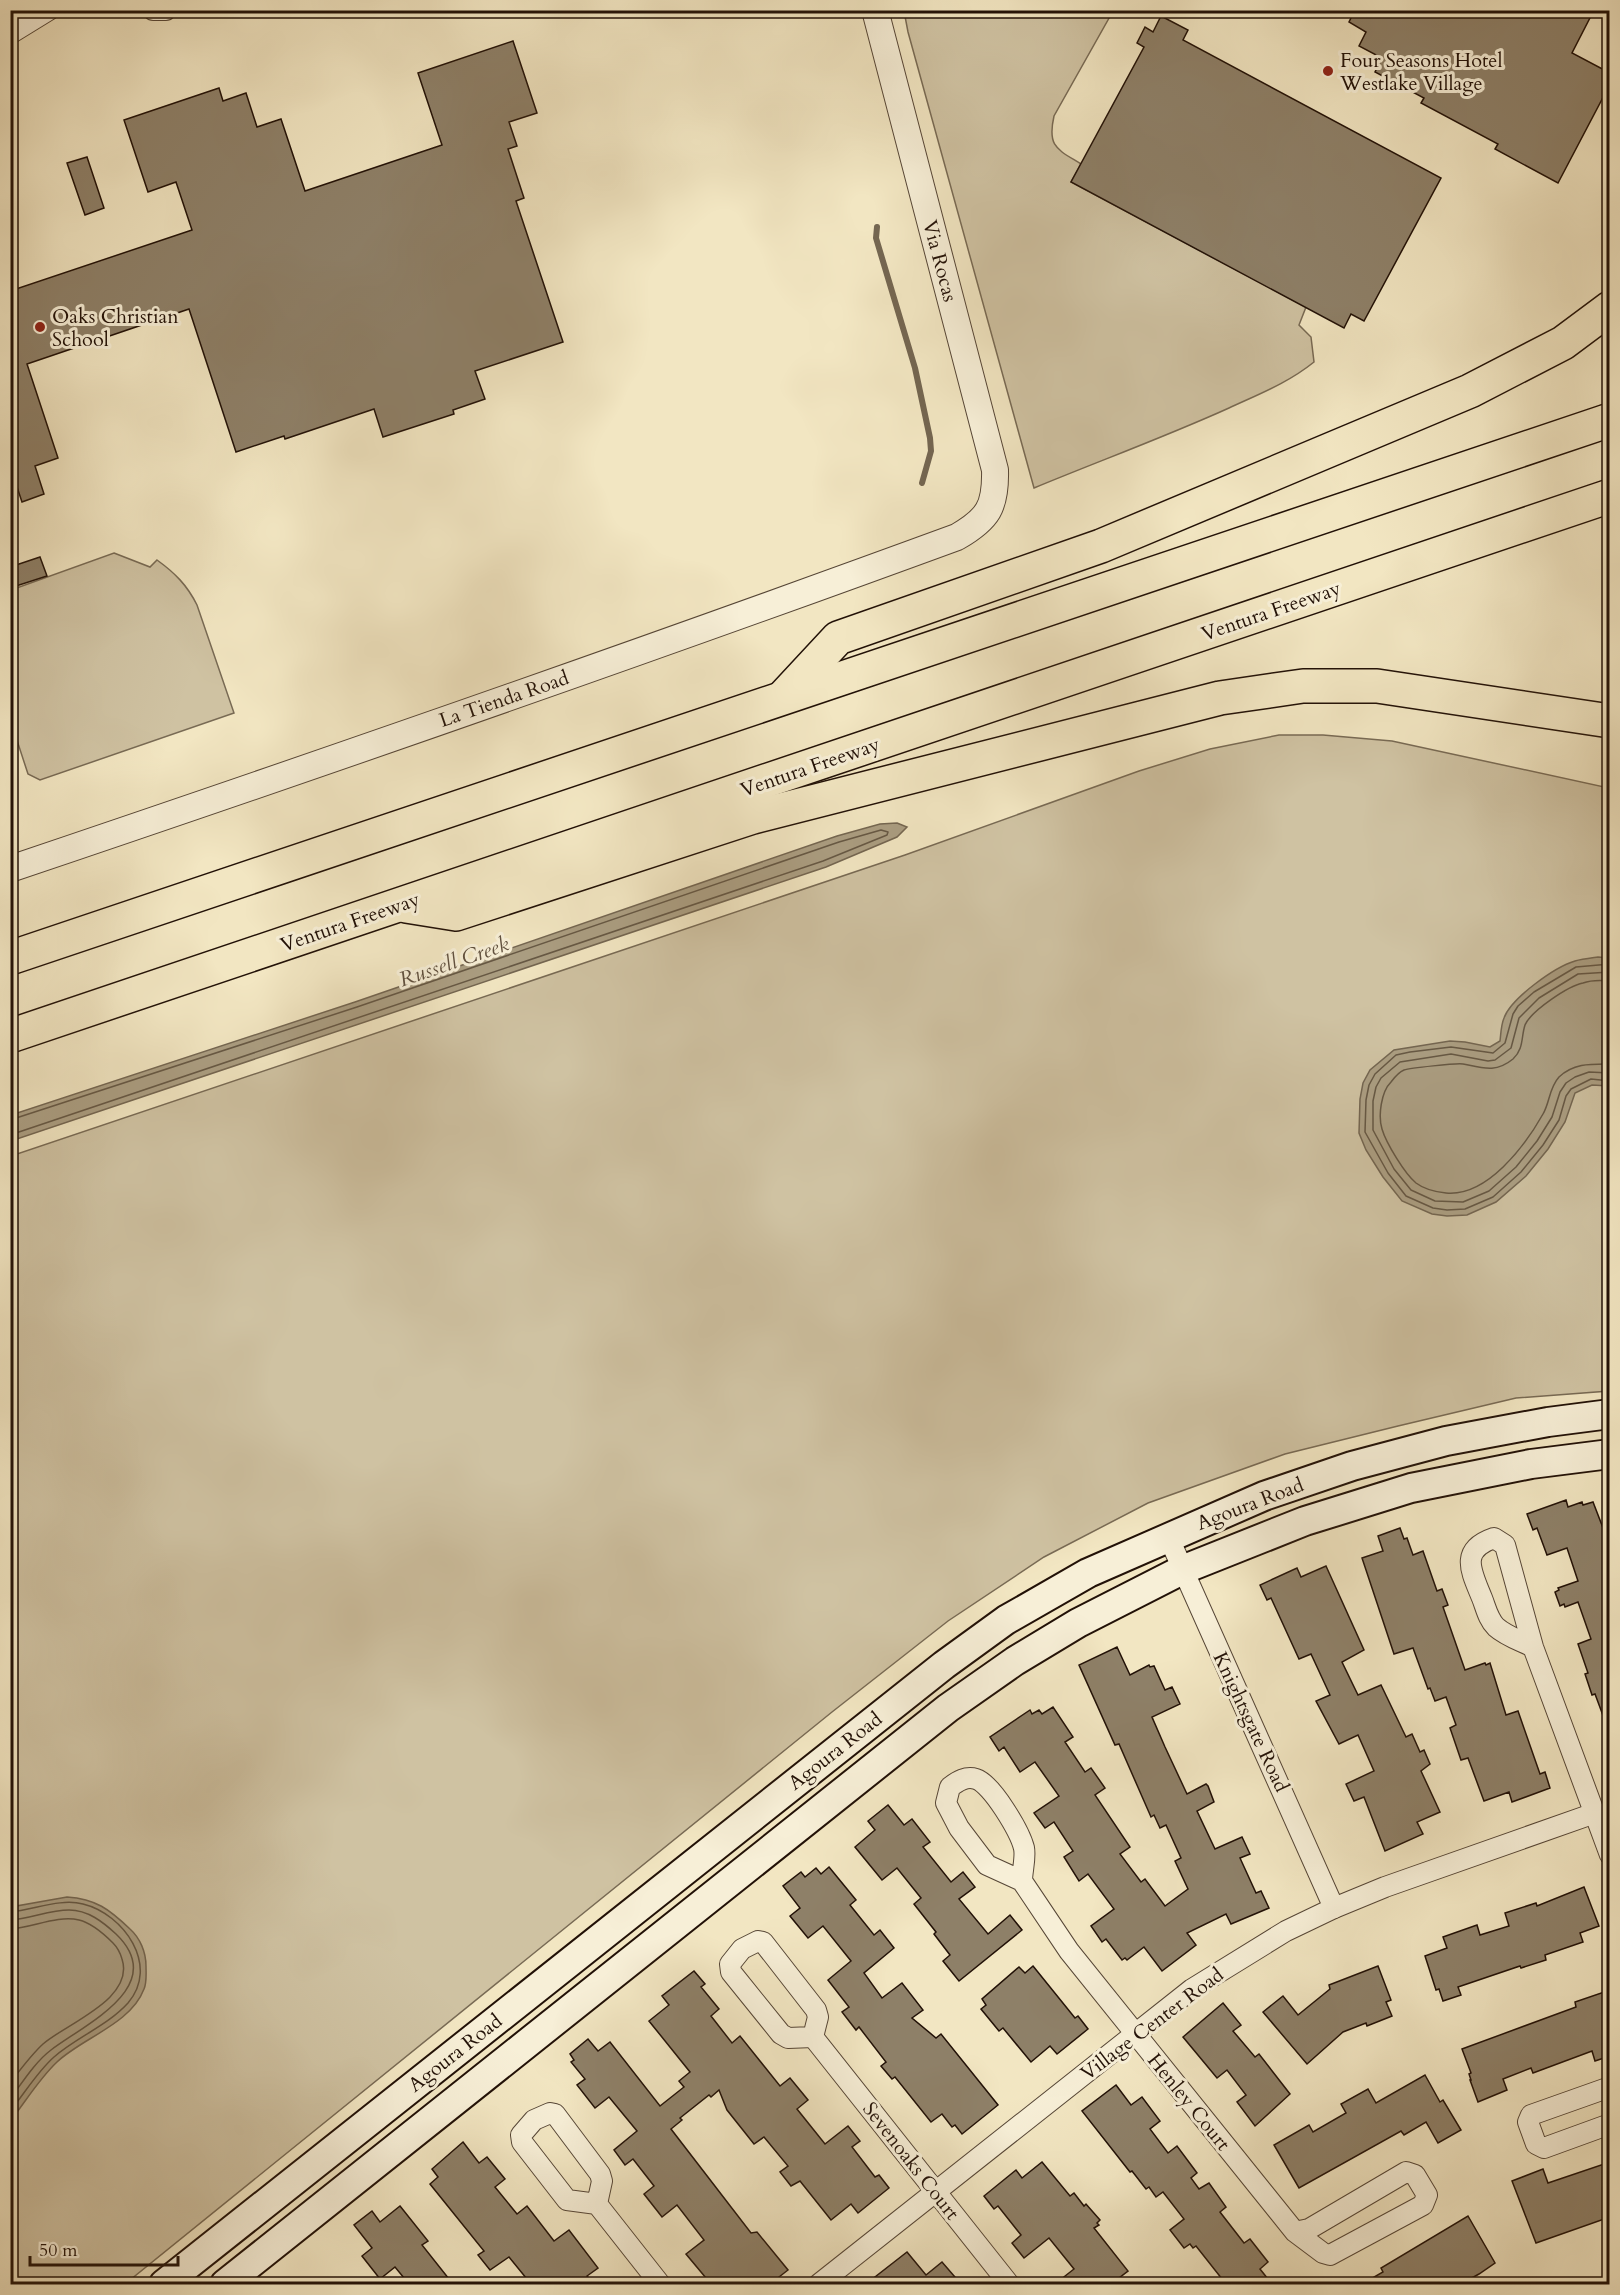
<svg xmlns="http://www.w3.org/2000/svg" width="1620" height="2295" font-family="Cardo,serif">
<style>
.green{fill:#cfc2a2;stroke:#786a54;stroke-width:1.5}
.water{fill:#ab9e82;stroke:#746651;stroke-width:1.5}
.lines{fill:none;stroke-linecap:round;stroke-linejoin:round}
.shore{stroke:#665844;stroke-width:1.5}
.stream{stroke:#746651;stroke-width:6}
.building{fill:#8e8068;stroke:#221107;stroke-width:1.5}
.minor-casing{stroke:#564636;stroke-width:22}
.tertiary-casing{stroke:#564636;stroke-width:28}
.secondary-casing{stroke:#221107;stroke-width:32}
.motorway-casing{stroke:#221107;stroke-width:36}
.minor{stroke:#f7efd7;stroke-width:20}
.tertiary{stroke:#f7efd7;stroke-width:26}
.secondary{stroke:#f7efd7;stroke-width:28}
.motorway{stroke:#f2e6c2;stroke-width:33}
.poi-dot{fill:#8f2418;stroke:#f7efd7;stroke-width:2}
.labels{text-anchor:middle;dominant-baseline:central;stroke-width:6;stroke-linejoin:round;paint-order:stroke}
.poi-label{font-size:20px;fill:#221107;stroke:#f7efd7;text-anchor:start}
.street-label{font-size:20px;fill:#221107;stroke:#f7efd7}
.water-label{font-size:21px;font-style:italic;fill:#60503e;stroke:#f7efd7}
</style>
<rect width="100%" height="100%" fill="#f2e6c2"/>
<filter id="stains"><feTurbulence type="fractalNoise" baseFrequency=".00333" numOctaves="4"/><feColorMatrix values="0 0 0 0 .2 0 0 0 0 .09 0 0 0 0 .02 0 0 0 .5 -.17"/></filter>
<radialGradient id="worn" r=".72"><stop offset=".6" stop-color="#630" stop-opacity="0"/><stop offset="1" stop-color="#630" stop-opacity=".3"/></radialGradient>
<!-- green -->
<g class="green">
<path d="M 904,11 L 1113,11 L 1054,116 C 1047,147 1057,149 1081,164 L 1071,182 L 1306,307 L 1299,325 L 1311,337 L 1314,362 C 1288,383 1259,394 1229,408 C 1165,437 1099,461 1034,488 L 908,32 Z"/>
<path d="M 114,553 L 150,567 L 157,560 C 175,573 187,585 197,605 L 234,713 L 40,780 L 28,774 L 11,722 L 11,590 Z"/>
<path d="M 1279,735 L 1323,735 L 1392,741 L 1609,788 L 1609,1391 L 1516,1398 L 1398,1426 L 1285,1454 L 1148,1503 L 1044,1557 L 948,1621 L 832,1712 L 125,2284 L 11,2284 L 11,1156 L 905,855 L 1139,771 L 1210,749 Z"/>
</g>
<!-- water -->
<g class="water">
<path d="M 897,823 L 907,827 L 897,837 L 826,867 L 11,1141 L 11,1115 L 355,1002 L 837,836 L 880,824 Z"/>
<path d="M 1598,957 L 1609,958 L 1609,1086 L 1592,1085 L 1575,1093 L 1565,1122 L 1548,1149 L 1526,1176 L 1496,1202 L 1467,1215 L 1447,1216 L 1432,1214 L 1402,1201 L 1383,1177 L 1366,1150 L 1359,1133 L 1360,1099 L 1363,1083 L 1370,1070 L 1394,1050 L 1450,1041 L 1465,1042 L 1490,1047 L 1500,1041 C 1501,1033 1501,1025 1504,1018 C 1511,998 1555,967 1575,961 C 1582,959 1591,958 1598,957 Z"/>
<path d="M 67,1897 C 96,1899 109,1909 130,1929 C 140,1938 146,1952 146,1966 C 146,1973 147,1982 144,1989 C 131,2024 82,2038 57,2062 C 39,2079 26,2101 11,2120 L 11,1907 Z"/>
</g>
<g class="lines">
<!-- shore -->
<g class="shore">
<path d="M 1610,964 L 1576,967 L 1534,992 L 1518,1006 L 1513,1014 L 1505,1043 L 1493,1053 L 1451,1047 L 1410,1052 L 1396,1055 L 1375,1074 L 1369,1085 L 1366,1100 L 1365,1132 L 1388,1173 L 1406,1196 L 1433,1208 L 1447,1210 L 1465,1209 L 1493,1197 L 1521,1172 L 1543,1145 L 1559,1120 L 1566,1096 L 1571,1089 L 1591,1079 L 1610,1081"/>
<path d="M 1610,972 L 1578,974 L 1539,998 L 1519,1018 L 1511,1048 L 1495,1060 L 1488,1061 L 1451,1054 L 1400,1062 L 1381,1078 L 1376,1087 L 1373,1101 L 1373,1130 L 1394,1169 L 1411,1190 L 1435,1201 L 1463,1202 L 1489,1191 L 1516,1167 L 1537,1141 L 1552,1117 L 1560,1092 L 1566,1083 L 1575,1077 L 1589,1072 L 1610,1073"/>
<path d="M 1610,981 C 1600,980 1591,980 1583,983 C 1568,986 1531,1011 1525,1025 C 1521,1037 1524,1049 1513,1059 C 1496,1073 1483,1068 1463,1064 C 1456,1063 1410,1068 1404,1070 C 1399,1072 1394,1078 1391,1082 C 1381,1092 1378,1116 1382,1129 C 1386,1143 1405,1174 1416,1183 C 1424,1189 1436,1192 1446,1193 C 1487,1197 1525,1146 1543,1114 C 1550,1102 1549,1088 1559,1077 C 1574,1063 1591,1064 1610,1064"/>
<path d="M 10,1120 L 357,1007 L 839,842 L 881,830 L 888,832 L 887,835 L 823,861 L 10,1135"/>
<path d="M 10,1912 C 34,1910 60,1898 83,1904 C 124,1914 160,1966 128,2003 C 107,2026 77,2037 54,2057 C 37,2072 25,2093 10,2111"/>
<path d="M 10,1920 C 30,1919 49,1910 69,1910 C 88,1910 103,1922 116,1934 C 170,1986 85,2024 51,2050 C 35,2062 22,2083 10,2099"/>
<path d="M 10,1929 C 32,1928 57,1915 79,1920 C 92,1923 104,1934 113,1943 C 118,1948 120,1952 122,1959 C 135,1999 67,2023 43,2044 C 31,2055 20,2070 10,2083"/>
</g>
<!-- stream -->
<path class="stream" d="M 877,227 L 876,238 L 915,368 L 930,438 L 931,451 L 922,483"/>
</g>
<!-- building -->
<g class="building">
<path d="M 1355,10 L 1594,10 L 1572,53 L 1610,73 L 1610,84 L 1558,183 L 1495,149 L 1498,144 L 1421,103 L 1424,98 L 1375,72 L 1382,58 L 1359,46 L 1366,32 L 1349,22 Z"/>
<path d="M 1161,16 L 1188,30 L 1183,40 L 1441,178 L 1364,321 L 1351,314 L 1344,328 L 1071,182 L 1144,47 L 1137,43 L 1145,27 L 1153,32 Z"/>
<path d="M 513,41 L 537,113 L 509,122 L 517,146 L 508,149 L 524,198 L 516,201 L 563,342 L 475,371 L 485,399 L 453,410 L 454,414 L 383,437 L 374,409 L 285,439 L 284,436 L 236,452 L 189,309 L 27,364 L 58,458 L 35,466 L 44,494 L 22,502 L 10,466 L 10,291 L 192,230 L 176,182 L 148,192 L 124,120 L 219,88 L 223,101 L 246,93 L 257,127 L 281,119 L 305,191 L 442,145 L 418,73 Z"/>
<path d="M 87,157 L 104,208 L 85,215 L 67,163 Z"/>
<path d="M 40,557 L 47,576 L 10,588 L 10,567 Z"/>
<path d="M 1566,1500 L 1568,1507 L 1582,1502 L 1583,1505 L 1593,1502 L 1610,1546 L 1610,1729 L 1608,1729 L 1595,1694 L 1592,1695 L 1585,1674 L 1588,1673 L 1578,1644 L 1591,1639 L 1578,1602 L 1565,1607 L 1564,1604 L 1560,1606 L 1555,1592 L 1559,1590 L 1558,1588 L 1578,1581 L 1567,1548 L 1547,1555 L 1537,1528 L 1533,1530 L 1527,1514 Z"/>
<path d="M 1400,1528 L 1404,1539 L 1407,1538 L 1413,1555 L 1423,1551 L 1437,1591 L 1442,1589 L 1448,1605 L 1443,1607 L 1465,1670 L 1485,1663 L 1486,1665 L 1490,1663 L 1506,1715 L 1518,1711 L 1540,1774 L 1545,1772 L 1550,1788 L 1512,1802 L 1509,1792 L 1484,1801 L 1468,1758 L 1461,1760 L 1450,1728 L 1456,1725 L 1446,1697 L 1435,1701 L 1430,1688 L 1428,1689 L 1413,1648 L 1394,1654 L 1362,1558 L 1383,1551 L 1378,1536 Z"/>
<path d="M 1326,1566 L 1364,1650 L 1342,1662 L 1358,1695 L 1381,1685 L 1406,1737 L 1412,1734 L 1420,1752 L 1424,1750 L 1430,1764 L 1421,1771 L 1440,1812 L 1417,1822 L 1423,1834 L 1385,1851 L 1364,1797 L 1354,1801 L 1346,1784 L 1374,1771 L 1358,1735 L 1339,1744 L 1316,1701 L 1330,1695 L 1311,1654 L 1299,1659 L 1271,1598 L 1267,1600 L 1260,1585 L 1297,1568 L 1301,1577 Z"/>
<path d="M 1117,1647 L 1130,1675 L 1149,1665 L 1150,1667 L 1154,1666 L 1165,1690 L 1172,1687 L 1180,1704 L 1152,1717 L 1165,1747 L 1187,1794 L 1206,1784 L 1208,1786 L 1214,1802 L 1197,1811 L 1215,1849 L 1242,1837 L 1250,1854 L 1240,1858 L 1256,1893 L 1261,1891 L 1269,1908 L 1231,1924 L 1226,1914 L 1187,1933 L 1196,1945 L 1162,1971 L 1144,1947 L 1127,1960 L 1125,1958 L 1122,1960 L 1106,1939 L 1102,1942 L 1091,1926 L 1114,1909 L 1088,1874 L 1079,1881 L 1064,1857 L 1073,1851 L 1054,1822 L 1045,1828 L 1034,1813 L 1059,1796 L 1035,1762 L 1020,1772 L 1004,1747 L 999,1751 L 990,1737 L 1030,1710 L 1032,1714 L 1039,1710 L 1042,1714 L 1053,1707 L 1073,1737 L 1065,1742 L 1085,1772 L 1091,1768 L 1105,1788 L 1095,1795 L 1130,1847 L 1120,1854 L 1141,1882 L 1145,1879 L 1165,1906 L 1188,1889 L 1175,1861 L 1181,1858 L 1166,1825 L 1160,1828 L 1154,1815 L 1151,1817 L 1119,1744 L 1115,1745 L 1079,1665 Z"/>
<path d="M 888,1805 L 904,1825 L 912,1819 L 930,1842 L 923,1847 L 951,1882 L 963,1872 L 975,1887 L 959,1899 L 988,1934 L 1010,1915 L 1022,1930 L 959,1981 L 943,1961 L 950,1955 L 934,1934 L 936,1932 L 914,1904 L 921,1898 L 897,1868 L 882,1880 L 855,1847 L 875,1830 L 868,1821 Z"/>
<path d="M 829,1867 L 856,1900 L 850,1905 L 874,1935 L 880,1930 L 894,1948 L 864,1973 L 882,1998 L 902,1983 L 923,2010 L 912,2018 L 936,2038 L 941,2034 L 998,2105 L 962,2134 L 955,2125 L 952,2127 L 942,2114 L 931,2122 L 895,2077 L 892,2079 L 881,2066 L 886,2062 L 859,2027 L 856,2030 L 842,2012 L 849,2007 L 828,1980 L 851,1961 L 823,1926 L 808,1938 L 790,1916 L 800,1908 L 783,1886 L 801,1872 L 805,1877 L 816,1868 L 821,1874 Z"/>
<path d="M 1584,1887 L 1599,1926 L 1580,1933 L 1583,1942 L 1545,1955 L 1546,1960 L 1521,1968 L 1520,1966 L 1458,1987 L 1461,1995 L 1443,2001 L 1439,1989 L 1436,1990 L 1425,1956 L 1447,1948 L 1443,1937 L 1477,1925 L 1480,1935 L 1509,1926 L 1505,1913 L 1536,1903 L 1537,1906 Z"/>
<path d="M 1033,1966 L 1075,2018 L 1078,2016 L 1088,2029 L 1057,2054 L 1050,2046 L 1031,2062 L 1003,2028 L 999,2031 L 981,2009 L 986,2005 L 982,1999 L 1019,1967 L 1025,1973 Z"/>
<path d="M 1378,1966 L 1391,2000 L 1386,2002 L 1392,2016 L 1367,2026 L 1366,2023 L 1343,2032 L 1307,2064 L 1263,2012 L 1283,1996 L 1298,2015 L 1330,1989 L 1329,1985 Z"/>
<path d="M 694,1971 L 705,1984 L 701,1987 L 719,2009 L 711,2016 L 732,2043 L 740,2036 L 780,2086 L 790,2078 L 808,2100 L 797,2109 L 825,2144 L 848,2126 L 860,2141 L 852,2147 L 875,2177 L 879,2175 L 889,2188 L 858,2213 L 851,2204 L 831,2220 L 800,2181 L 791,2186 L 780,2172 L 788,2166 L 764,2137 L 754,2144 L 727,2110 L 719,2090 L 711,2097 L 709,2095 L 680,2118 L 682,2120 L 671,2129 L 751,2233 L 757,2232 L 788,2270 L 770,2284 L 711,2284 L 686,2254 L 704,2240 L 677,2205 L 662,2217 L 644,2194 L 654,2186 L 633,2159 L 625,2165 L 614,2150 L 637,2131 L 609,2097 L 595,2108 L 577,2085 L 585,2079 L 571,2062 L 574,2060 L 570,2054 L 588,2039 L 598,2051 L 610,2042 L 660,2106 L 684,2087 L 679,2081 L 690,2072 L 649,2021 L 669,2005 L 662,1996 Z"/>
<path d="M 1610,1990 L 1610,2056 L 1595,2061 L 1592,2051 L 1533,2073 L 1531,2068 L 1503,2079 L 1507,2090 L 1478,2102 L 1470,2080 L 1471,2080 L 1469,2074 L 1471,2073 L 1462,2049 L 1576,2007 L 1575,2002 Z"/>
<path d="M 1223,2003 L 1241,2025 L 1233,2031 L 1255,2057 L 1259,2054 L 1290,2094 L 1255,2126 L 1237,2102 L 1246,2095 L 1227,2070 L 1217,2078 L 1183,2037 Z"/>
<path d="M 1425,2075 L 1440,2102 L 1443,2100 L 1461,2130 L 1438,2143 L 1426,2122 L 1404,2135 L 1401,2131 L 1299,2188 L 1274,2145 L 1309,2125 L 1313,2132 L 1346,2113 L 1341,2104 L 1368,2089 L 1376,2103 Z"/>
<path d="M 1116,2085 L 1131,2105 L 1142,2097 L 1160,2121 L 1150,2129 L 1168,2153 L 1177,2146 L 1197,2173 L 1191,2178 L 1199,2189 L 1209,2183 L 1226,2207 L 1220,2212 L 1244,2243 L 1250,2239 L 1268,2262 L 1260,2269 L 1272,2284 L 1226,2284 L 1196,2246 L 1193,2248 L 1190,2244 L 1184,2248 L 1170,2230 L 1184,2219 L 1163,2192 L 1156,2197 L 1149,2187 L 1146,2189 L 1132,2171 L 1130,2172 L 1082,2111 Z"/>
<path d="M 463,2142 L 479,2163 L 487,2157 L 505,2179 L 495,2187 L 517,2214 L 527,2206 L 554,2241 L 569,2230 L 598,2268 L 587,2276 L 594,2284 L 531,2284 L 509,2257 L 490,2270 L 478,2255 L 484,2251 L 430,2184 L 438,2177 L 432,2169 Z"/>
<path d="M 1042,2162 L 1070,2196 L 1074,2193 L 1084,2206 L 1086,2204 L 1100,2220 L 1097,2223 L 1099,2225 L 1094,2228 L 1128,2271 L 1111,2284 L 1055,2284 L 1074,2269 L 1049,2238 L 1024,2258 L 1012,2243 L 1021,2235 L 998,2206 L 994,2209 L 984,2196 L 1016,2170 L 1022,2178 Z"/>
<path d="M 1610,2162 L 1610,2217 L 1536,2243 L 1512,2181 L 1543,2169 L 1548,2183 Z"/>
<path d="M 400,2206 L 428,2241 L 422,2245 L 453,2284 L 409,2284 L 395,2267 L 380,2279 L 362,2256 L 372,2248 L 354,2225 L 372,2211 L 380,2222 Z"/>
<path d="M 1468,2216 L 1495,2263 L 1479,2274 L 1461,2284 L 1362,2284 L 1383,2272 L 1381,2268 Z"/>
<path d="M 907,2252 L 926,2275 L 942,2262 L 961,2284 L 866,2284 Z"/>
</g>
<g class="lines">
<defs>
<g id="minor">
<path d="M 153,10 L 166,10"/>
<path d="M 10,34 L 49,10"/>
<path d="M 1168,1536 L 1334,1908"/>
<path d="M 1533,1647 C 1521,1641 1506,1636 1496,1627 C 1488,1619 1486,1608 1482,1598 C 1471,1571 1459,1550 1494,1538 L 1505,1545 L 1533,1647 L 1610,1855"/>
<path d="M 1022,1881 C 1022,1871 1026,1858 1024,1848 C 1020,1832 992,1784 976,1779 C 966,1776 958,1781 950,1787 L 946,1803 L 959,1828 L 987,1865 L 1022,1881 L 1069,1951 L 1295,2232 L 1323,2253 L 1330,2255 L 1423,2205 L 1427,2195 L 1415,2175 L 1406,2172 L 1309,2229 L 1295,2232"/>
<path d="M 758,1941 L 763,1942 L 816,2010 L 818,2017 L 813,2037 L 788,2038 L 781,2034 L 731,1972 L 730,1964 L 742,1949 Z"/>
<path d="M 813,2037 L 1009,2284"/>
<path d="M 1610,2087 L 1531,2115 L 1528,2122 L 1536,2144 L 1544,2148 L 1610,2124"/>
<path d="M 597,2204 L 602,2181 L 600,2174 L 555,2114 L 550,2113 L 534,2120 L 521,2135 L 522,2142 L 567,2200 L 597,2204 L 660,2284"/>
<path d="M 819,2284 L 1192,1989 L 1286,1931 L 1334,1908 L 1385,1887 L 1595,1813"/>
</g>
<path id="tertiary" d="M 10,869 C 327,762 643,652 957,537 C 988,519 996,507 995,470 L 875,10"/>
<g id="secondary">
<path d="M 164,2284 L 944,1665 L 1006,1620 L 1088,1573 L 1264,1496 L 1352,1466 L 1446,1441 L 1548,1422 L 1610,1414"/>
<path d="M 225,2284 L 948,1708 L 1015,1661 L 1078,1623 L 1182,1570 L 1305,1521 L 1411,1488 L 1531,1464 L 1610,1454"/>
</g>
<g id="motorway">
<path d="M 785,695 L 838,638 L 1101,546 L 1470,391 L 1563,343 L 1610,308"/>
<path d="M 406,906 L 456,914 L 753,817 L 1220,698 L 1303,686 L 1377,686 L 1610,721"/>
<path d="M 10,958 L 1610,420"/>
<path d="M 10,1036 L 1610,496"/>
</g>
</defs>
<!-- minor casing -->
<use href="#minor" class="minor-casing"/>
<!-- tertiary casing -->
<use href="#tertiary" class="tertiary-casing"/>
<!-- secondary casing -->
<use href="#secondary" class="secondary-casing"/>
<!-- motorway casing -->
<use href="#motorway" class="motorway-casing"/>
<!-- minor -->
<use href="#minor" class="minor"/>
<!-- tertiary -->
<use href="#tertiary" class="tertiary"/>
<!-- secondary -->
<use href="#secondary" class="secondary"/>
<!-- motorway -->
<use href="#motorway" class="motorway"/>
</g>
<!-- markers -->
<g class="poi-dot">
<circle cx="1328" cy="71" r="6"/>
<circle cx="40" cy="327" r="6"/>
</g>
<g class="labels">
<!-- poi labels -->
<g class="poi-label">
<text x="1340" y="60">Four Seasons Hotel<tspan x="1340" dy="23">Westlake Village</tspan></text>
<text x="52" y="316">Oaks Christian<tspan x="52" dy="23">School</tspan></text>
</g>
<!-- street labels -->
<g class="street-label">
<text transform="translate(940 261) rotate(75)">Via Rocas</text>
<text transform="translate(1271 611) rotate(-19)">Ventura Freeway</text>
<text transform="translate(504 699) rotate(-19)">La Tienda Road</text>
<text transform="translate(810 767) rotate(-19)">Ventura Freeway</text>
<text transform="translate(350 922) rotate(-19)">Ventura Freeway</text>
<text transform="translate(1250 1504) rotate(-21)">Agoura Road</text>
<text transform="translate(1251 1722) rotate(65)">Knightsgate Road</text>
<text transform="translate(835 1751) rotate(-38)">Agoura Road</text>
<text transform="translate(1152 2024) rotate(-37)">Village Center Road</text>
<text transform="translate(455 2053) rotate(-38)">Agoura Road</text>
<text transform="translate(1189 2102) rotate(51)">Henley Court</text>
<text transform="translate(911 2161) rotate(52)">Sevenoaks Court</text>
</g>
<!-- water labels -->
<g class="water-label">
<text transform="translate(454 962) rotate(-19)">Russell Creek</text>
</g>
</g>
<!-- margin -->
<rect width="1620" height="2295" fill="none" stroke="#f2e6c2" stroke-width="36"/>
<rect x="12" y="12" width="1596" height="2271" fill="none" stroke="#221107" stroke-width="3"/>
<rect x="18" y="18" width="1584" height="2259" fill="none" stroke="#221107" stroke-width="1.5"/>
<!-- scale -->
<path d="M30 2256v9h148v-9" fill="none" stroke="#221107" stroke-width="3"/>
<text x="39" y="2256" font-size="18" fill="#221107" stroke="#f7efd7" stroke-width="4.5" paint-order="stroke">50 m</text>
<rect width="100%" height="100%" filter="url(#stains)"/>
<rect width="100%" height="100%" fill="url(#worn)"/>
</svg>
